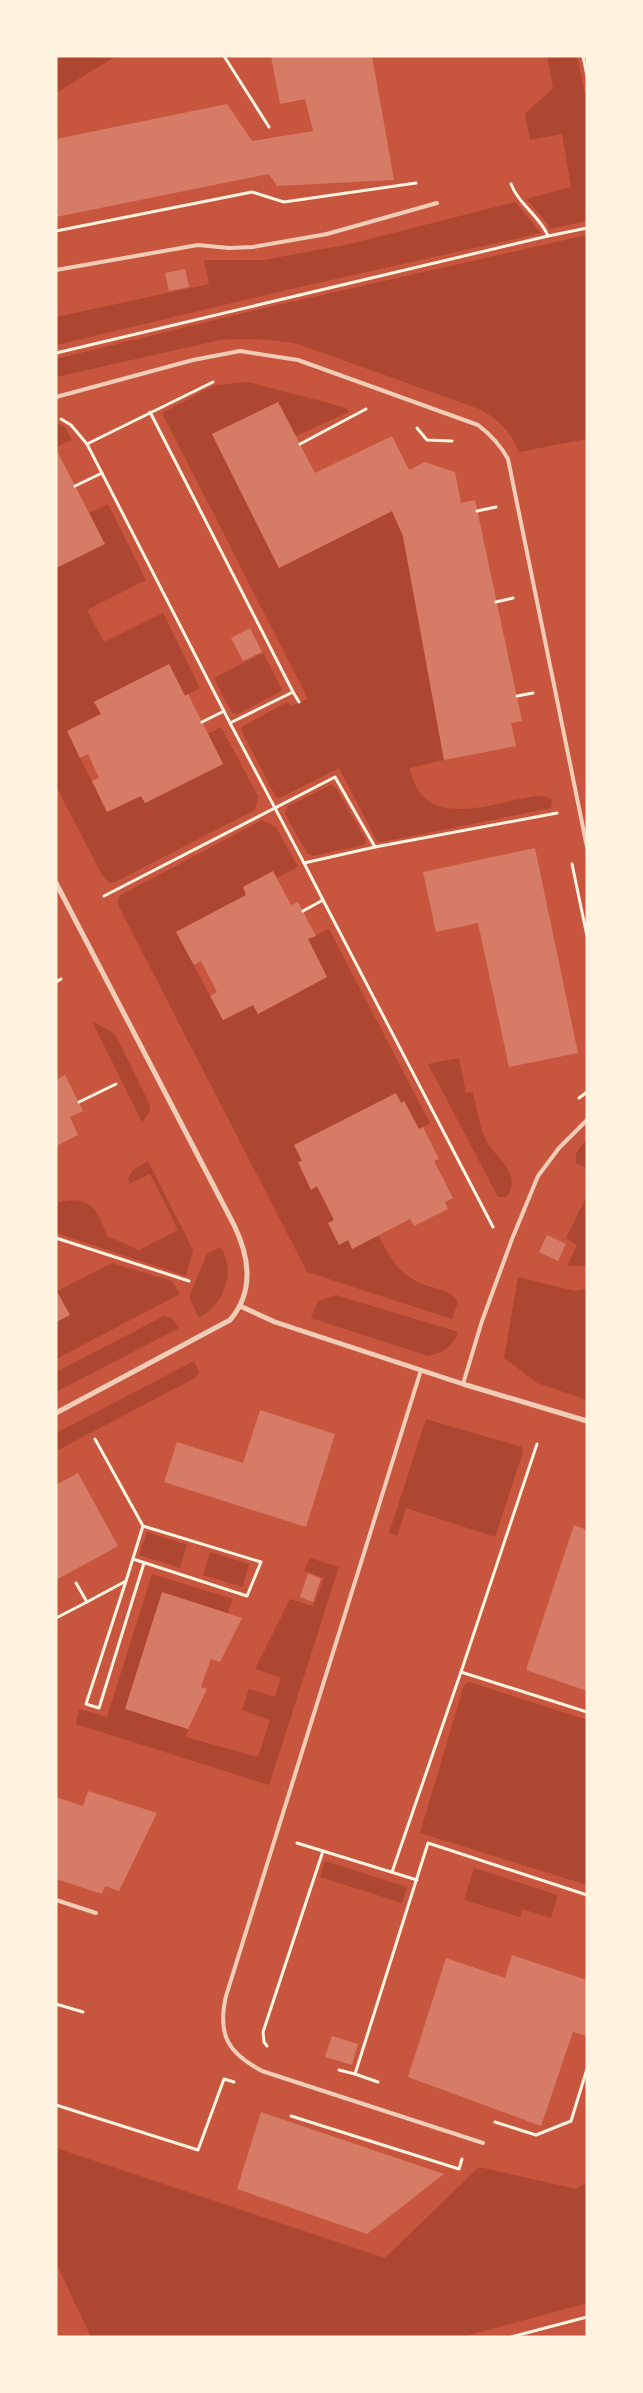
<svg xmlns="http://www.w3.org/2000/svg" width="643" height="2393" font-family="Signika,sans-serif">
<style>
.green{fill:#ae4732}
.building{fill:#d67c66}
.lines{fill:none;stroke-linecap:round;stroke-linejoin:round}
.path{stroke:#fff3e0;stroke-width:3}
.service{stroke:#f1ccb7;stroke-width:4}
.minor{stroke:#f1ccb7;stroke-width:5}
</style>
<rect width="100%" height="100%" fill="#c8553d"/>
<!-- green -->
<g class="green">
<path d="M 56,56 L 116,56 L 56,93 Z"/>
<path d="M 547,56 L 577,56 L 587,103 L 587,221 L 549,229 L 548,224 L 526,199 L 571,187 L 562,134 L 530,140 L 525,114 L 553,88 Z"/>
<path d="M 515,202 L 541,233 L 295,288 L 56,345 L 56,317 L 209,284 L 204,260 L 263,260 L 350,244 Z"/>
<path d="M 587,235 L 587,439 L 519,452 C 511,431 500,422 482,410 L 298,344 C 271,339 247,338 220,340 L 56,377 L 56,359 L 260,309 Z"/>
<path d="M 248,382 L 347,408 L 349,412 L 296,436 L 278,402 L 212,434 L 279,568 L 392,511 L 403,536 L 444,760 L 410,768 C 425,850 534,780 552,800 L 551,808 L 382,842 L 377,841 L 339,768 L 280,798 L 276,797 L 241,730 L 243,726 L 287,702 L 291,706 L 308,699 L 162,413 L 215,385 Z"/>
<path d="M 56,422 L 65,427 L 72,440 L 56,447 Z"/>
<path d="M 108,504 L 146,580 L 87,610 L 104,642 L 163,613 L 200,688 L 185,696 L 169,665 L 95,701 L 101,714 L 67,731 L 107,812 L 141,796 L 145,803 L 223,764 L 208,734 L 221,727 L 258,796 L 255,810 L 115,882 L 109,883 L 102,875 L 56,786 L 56,568 L 104,544 L 89,513 Z"/>
<path d="M 263,653 L 282,689 L 280,692 L 238,714 L 232,713 L 214,678 Z"/>
<path d="M 331,785 L 336,788 L 366,840 L 363,845 L 313,856 L 307,853 L 285,814 L 288,806 Z"/>
<path d="M 262,820 L 276,827 L 298,867 L 277,878 L 273,872 L 243,887 L 246,895 L 176,932 L 223,1020 L 253,1005 L 258,1014 L 327,977 L 308,939 L 329,929 L 430,1123 L 419,1129 L 404,1101 L 298,1163 L 311,1189 L 317,1186 L 334,1220 L 328,1223 L 339,1244 L 348,1240 L 353,1249 L 378,1235 C 388,1253 396,1270 414,1280 C 428,1289 449,1287 458,1302 L 452,1319 L 307,1272 L 119,907 L 117,902 L 121,895 Z"/>
<path d="M 92,1021 L 115,1034 L 150,1105 L 150,1111 L 142,1122 Z"/>
<path d="M 459,1058 L 466,1093 L 473,1092 C 477,1107 479,1125 485,1138 C 494,1158 523,1172 507,1197 L 498,1197 L 428,1064 Z"/>
<path d="M 587,1140 L 587,1168 L 576,1163 C 574,1152 580,1147 587,1140 Z"/>
<path d="M 148,1161 L 193,1250 L 186,1276 L 56,1233 L 56,1203 C 89,1194 97,1208 107,1236 L 139,1250 L 178,1230 L 150,1174 L 129,1184 L 128,1178 L 133,1170 Z"/>
<path d="M 587,1195 L 587,1266 L 567,1266 L 577,1245 L 566,1238 Z"/>
<path d="M 221,1247 C 236,1273 224,1304 199,1318 L 189,1297 L 207,1254 Z"/>
<path d="M 112,1263 L 172,1281 L 180,1294 L 56,1359 L 56,1322 L 69,1315 L 57,1291 Z"/>
<path d="M 518,1277 L 575,1291 L 587,1289 L 587,1400 L 537,1383 L 504,1358 Z"/>
<path d="M 336,1295 L 458,1332 C 453,1347 443,1353 428,1356 L 311,1318 L 318,1301 Z"/>
<path d="M 164,1316 L 172,1318 L 179,1328 L 56,1392 L 56,1372 Z"/>
<path d="M 194,1361 L 199,1373 L 195,1378 L 56,1451 L 56,1433 Z"/>
<path d="M 426,1419 L 522,1447 L 523,1452 L 495,1537 L 406,1508 L 397,1536 L 389,1533 Z"/>
<path d="M 147,1532 L 187,1545 L 180,1568 L 139,1555 Z"/>
<path d="M 210,1552 L 249,1564 L 243,1587 L 203,1575 Z"/>
<path d="M 310,1558 L 339,1567 L 269,1785 L 76,1724 L 79,1709 L 107,1717 L 152,1574 L 233,1599 L 228,1613 L 162,1593 L 125,1709 L 188,1729 L 186,1737 L 258,1757 L 270,1720 L 242,1710 L 249,1689 L 275,1697 L 281,1678 L 255,1669 L 290,1599 L 313,1606 L 324,1578 L 304,1571 Z"/>
<path d="M 469,1682 L 587,1720 L 587,1885 L 420,1833 L 464,1685 Z"/>
<path d="M 325,1861 L 407,1887 L 402,1903 L 320,1877 Z"/>
<path d="M 474,1868 L 558,1895 L 551,1918 L 522,1909 L 520,1917 L 464,1900 Z"/>
<path d="M 56,2148 L 385,2258 L 479,2167 L 576,2189 L 587,2182 L 587,2303 L 462,2337 L 91,2337 L 56,2263 Z"/>
</g>
<!-- building -->
<g class="building">
<path d="M 271,56 L 372,56 L 394,180 L 277,186 L 269,174 L 56,217 L 56,139 L 227,104 L 252,141 L 313,131 L 305,99 L 280,104 Z"/>
<path d="M 185,269 L 189,287 L 169,291 L 165,273 Z"/>
<path d="M 278,402 L 315,473 L 392,436 L 409,470 L 425,462 L 455,472 L 461,503 L 475,500 L 522,721 L 511,723 L 516,746 L 444,760 L 403,536 L 392,511 L 279,568 L 212,434 Z"/>
<path d="M 56,449 L 105,544 L 56,568 Z"/>
<path d="M 250,628 L 262,652 L 243,661 L 231,638 Z"/>
<path d="M 169,664 L 185,696 L 188,694 L 223,764 L 145,803 L 141,796 L 107,812 L 92,781 L 99,778 L 88,754 L 80,758 L 67,731 L 101,714 L 94,702 Z"/>
<path d="M 535,848 L 578,1053 L 509,1067 L 478,923 L 436,932 L 423,872 Z"/>
<path d="M 273,871 L 291,905 L 298,902 L 316,936 L 308,939 L 327,977 L 258,1014 L 253,1005 L 223,1020 L 210,996 L 217,992 L 201,961 L 194,965 L 176,932 L 246,895 L 243,887 Z"/>
<path d="M 65,1075 L 83,1111 L 70,1117 L 78,1135 L 56,1146 L 56,1080 Z"/>
<path d="M 396,1093 L 401,1103 L 404,1101 L 419,1129 L 423,1127 L 439,1159 L 434,1161 L 453,1198 L 445,1202 L 448,1209 L 414,1226 L 410,1219 L 352,1249 L 348,1240 L 339,1245 L 328,1223 L 334,1220 L 317,1186 L 311,1190 L 298,1162 L 302,1161 L 294,1145 Z"/>
<path d="M 547,1235 L 566,1244 L 558,1261 L 539,1252 Z"/>
<path d="M 56,1290 L 70,1315 L 56,1322 Z"/>
<path d="M 260,1410 L 335,1434 L 306,1527 L 164,1482 L 177,1442 L 243,1463 Z"/>
<path d="M 78,1473 L 118,1546 L 56,1580 L 56,1485 Z"/>
<path d="M 574,1525 L 587,1530 L 587,1691 L 526,1670 Z"/>
<path d="M 308,1573 L 321,1579 L 313,1602 L 300,1597 Z"/>
<path d="M 162,1592 L 242,1618 L 220,1662 L 211,1659 L 201,1687 L 207,1689 L 188,1729 L 125,1709 Z"/>
<path d="M 88,1791 L 157,1813 L 119,1891 L 105,1886 L 102,1894 L 56,1879 L 56,1797 L 83,1806 Z"/>
<path d="M 512,1955 L 587,1980 L 587,2036 L 573,2032 L 541,2126 L 408,2077 L 446,1958 L 505,1978 Z"/>
<path d="M 332,2036 L 358,2044 L 352,2065 L 325,2057 Z"/>
<path d="M 261,2112 L 444,2174 L 367,2234 L 237,2189 Z"/>
</g>
<g class="lines">
<!-- path -->
<g class="path">
<path d="M 224,56 L 269,127"/>
<path d="M 583,56 L 587,76"/>
<path d="M 511,184 C 519,205 540,216 548,236 L 587,228"/>
<path d="M 56,231 L 252,192 L 284,202 L 416,183"/>
<path d="M 56,353 L 548,236"/>
<path d="M 61,419 L 71,425 L 87,444 L 213,382"/>
<path d="M 417,428 L 427,440 L 452,441"/>
<path d="M 87,444 L 230,723"/>
<path d="M 300,444 L 366,409"/>
<path d="M 75,486 L 102,473"/>
<path d="M 477,511 L 496,507"/>
<path d="M 496,602 L 513,598"/>
<path d="M 293,692 L 299,702"/>
<path d="M 517,696 L 533,693"/>
<path d="M 202,722 L 224,711"/>
<path d="M 375,847 L 557,813"/>
<path d="M 304,863 L 323,900"/>
<path d="M 572,864 L 587,936"/>
<path d="M 104,896 L 335,777 L 375,847 L 304,863 L 230,723 L 293,692 L 150,412"/>
<path d="M 303,911 L 323,900 L 493,1227"/>
<path d="M 56,982 L 61,979"/>
<path d="M 579,1098 L 587,1092"/>
<path d="M 79,1102 L 116,1084"/>
<path d="M 56,1238 L 189,1281"/>
<path d="M 537,1444 L 461,1672 L 587,1712"/>
<path d="M 133,1559 L 247,1596 L 261,1562 L 143,1526"/>
<path d="M 126,1581 L 86,1704 L 99,1708 L 144,1563"/>
<path d="M 87,1602 L 126,1581 L 143,1526 L 95,1439"/>
<path d="M 56,1618 L 87,1602 L 76,1583"/>
<path d="M 297,1843 L 323,1851"/>
<path d="M 392,1872 L 461,1672"/>
<path d="M 56,2004 L 83,2012"/>
<path d="M 267,2046 L 264,2042 L 263,2032 L 323,1851 L 417,1880"/>
<path d="M 339,2070 L 355,2074 L 428,1843 L 587,1895"/>
<path d="M 355,2074 L 378,2082"/>
<path d="M 56,2105 L 198,2150 L 224,2079 L 234,2082"/>
<path d="M 291,2116 L 459,2169 L 462,2159"/>
<path d="M 495,2122 L 536,2135 L 571,2121 L 587,2069"/>
<path d="M 511,2337 L 587,2317"/>
</g>
<!-- service -->
<g class="service">
<path d="M 56,270 L 198,245 L 229,248 L 253,247 L 327,234 L 437,203"/>
<path d="M 56,397 L 193,360 L 240,351 L 298,360 L 478,425 C 491,435 500,444 508,459 L 587,847"/>
<path d="M 421,1370 L 226,1996 C 217,2035 228,2053 262,2071 L 483,2143"/>
<path d="M 463,1384 L 482,1321 L 512,1239 L 538,1176 L 559,1148 L 587,1120"/>
<path d="M 56,1900 L 96,1913"/>
</g>
<!-- minor -->
<g class="minor">
<path d="M 56,883 L 234,1225 C 249,1256 255,1291 230,1320 L 56,1413"/>
<path d="M 240,1306 L 275,1322 L 463,1384 L 587,1421"/>
</g>
</g>
<!-- border -->
<rect width="643" height="2393" fill="none" stroke="#fff3e0" stroke-width="115"/>
</svg>
